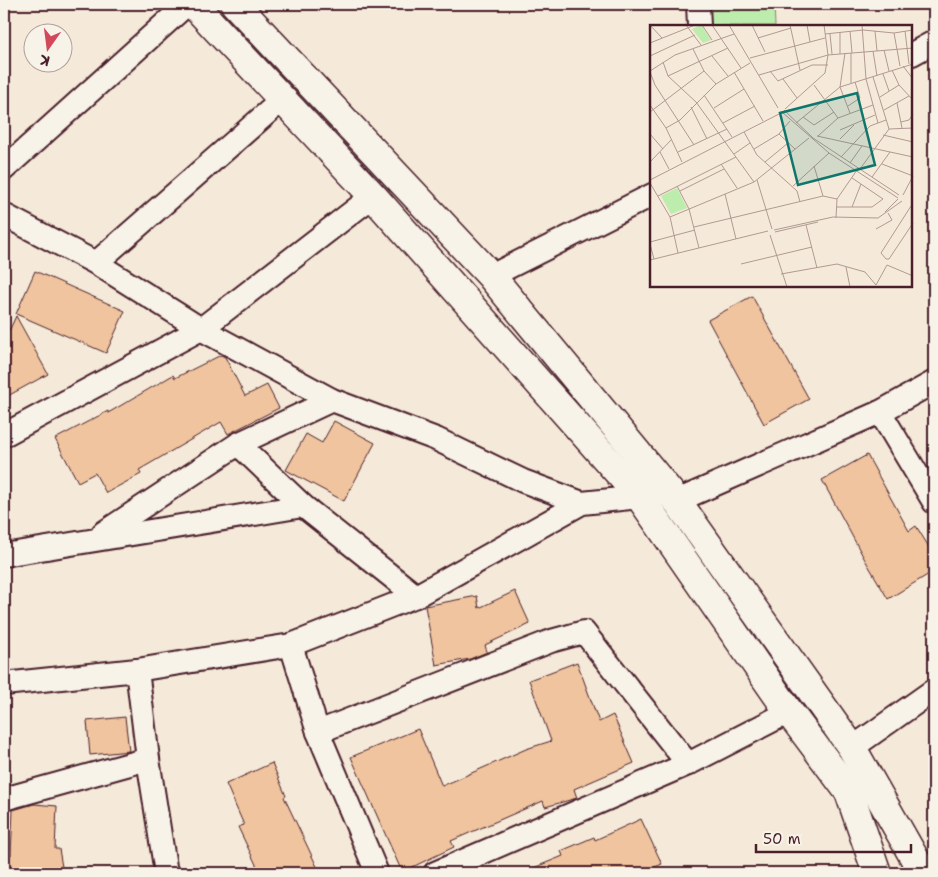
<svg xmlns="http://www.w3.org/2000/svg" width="938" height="877" font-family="'Shantell Sans',sans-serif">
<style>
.green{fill:#bdedac;stroke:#84866c}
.building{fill:#efc49e;stroke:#4a1f2b}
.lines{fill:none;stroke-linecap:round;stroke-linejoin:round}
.street-casing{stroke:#4a1f2b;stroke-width:26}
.secondary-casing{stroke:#4a1f2b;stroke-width:31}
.street{stroke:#f7f3e8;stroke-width:22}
.secondary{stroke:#f7f3e8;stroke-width:28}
.inset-road{fill:none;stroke:#b19993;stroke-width:1}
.view{fill:#0f766e;fill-opacity:0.15;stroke:#0f766e;stroke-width:2.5}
.inset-edge{fill:none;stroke:#4a1f2b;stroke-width:2.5}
</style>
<rect width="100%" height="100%" fill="#f5ead9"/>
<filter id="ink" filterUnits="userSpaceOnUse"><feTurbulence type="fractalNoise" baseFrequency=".02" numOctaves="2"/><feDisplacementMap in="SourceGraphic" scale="10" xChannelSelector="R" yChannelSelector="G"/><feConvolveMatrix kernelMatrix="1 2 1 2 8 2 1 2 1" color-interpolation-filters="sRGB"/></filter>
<g filter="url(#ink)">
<!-- green -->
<path class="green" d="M 710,4 L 774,4 L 775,26 L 710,26 Z"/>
<!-- building -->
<g class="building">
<path d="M 35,271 L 125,311 L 106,353 L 16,314 Z"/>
<path d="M 752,296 L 809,399 L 764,424 L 708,320 Z"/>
<path d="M 16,316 L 48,374 L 4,398 L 4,333 L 10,329 Z"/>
<path d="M 221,355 L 225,357 L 245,396 L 267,385 L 279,408 L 228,434 L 221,422 L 139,470 L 141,474 L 106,493 L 95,473 L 78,482 L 55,439 L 108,411 L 108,413 L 173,375 L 175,378 Z"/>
<path d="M 334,421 L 375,443 L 344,501 L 286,470 L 306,434 L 322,443 Z"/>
<path d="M 867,455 L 909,531 L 916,526 L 934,555 L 934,571 L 888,599 L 864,558 L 822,480 Z"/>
<path d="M 515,591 L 530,624 L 485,645 L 487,652 L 470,659 L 436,665 L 425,606 L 477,596 L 479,608 Z"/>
<path d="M 577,662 L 599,722 L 613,715 L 634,763 L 574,789 L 577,798 L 545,807 L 543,801 L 451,841 L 454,847 L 402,872 L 351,757 L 418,729 L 442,786 L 526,749 L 551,741 L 529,680 Z"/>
<path d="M 125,717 L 129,751 L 90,755 L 87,721 Z"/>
<path d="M 272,763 L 286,796 L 284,797 L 320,873 L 260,873 L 238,827 L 244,825 L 226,784 Z"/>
<path d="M 34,804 L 57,806 L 55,849 L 59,849 L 63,873 L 6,873 L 4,856 L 11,855 L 13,810 Z"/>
<path d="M 641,819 L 662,864 L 642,873 L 521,873 L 563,856 L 561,851 L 594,837 L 595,840 Z"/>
</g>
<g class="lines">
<defs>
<g id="street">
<path d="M 698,4 L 699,26"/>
<path d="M 912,54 L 934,42"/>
<path d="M 4,169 L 187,4"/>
<path d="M 4,215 L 96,263 L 201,329 L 332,400 L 436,439 L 523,481 L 582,503"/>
<path d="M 96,263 L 283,99"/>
<path d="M 491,276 L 652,195"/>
<path d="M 880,412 L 934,502"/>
<path d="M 4,435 L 201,329 L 373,196"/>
<path d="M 238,444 L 303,506 L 416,596"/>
<path d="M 677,501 L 880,412 L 934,382"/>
<path d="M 103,533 L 238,444 L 332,400"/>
<path d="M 4,555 L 303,506"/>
<path d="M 291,645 L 318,732 L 377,873"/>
<path d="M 137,670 L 148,759 L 166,873"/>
<path d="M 4,684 L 137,670 L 291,645 L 416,596 L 582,503 L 640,497"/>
<path d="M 318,732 L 551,641 L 584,632 L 688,764"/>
<path d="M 852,748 L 934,690"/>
<path d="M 4,799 L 148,759"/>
<path d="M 435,873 L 688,764 L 789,712"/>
</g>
<g id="secondary">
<path d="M 193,4 L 373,196 L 640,497 L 789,712 L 849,792 L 877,873"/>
<path d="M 235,4 L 491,276 L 677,501 L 852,748 L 923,873"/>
</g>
</defs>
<!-- street casing -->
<use href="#street" class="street-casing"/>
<!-- secondary casing -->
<use href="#secondary" class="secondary-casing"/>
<!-- street -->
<use href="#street" class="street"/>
<!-- secondary -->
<use href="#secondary" class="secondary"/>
</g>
</g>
<!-- overview -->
<g transform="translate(650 25)">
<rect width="262" height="262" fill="#f5ead9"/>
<path d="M 51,0 L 61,15 L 53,18 L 42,4 ZM 27,163 L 37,183 L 21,189 L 11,171 Z" fill="#bdedac"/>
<path class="inset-road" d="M 0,0 L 12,13M 36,0 L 51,20M 52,0 L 62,15M 62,0 L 91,43M 79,0 L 128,83M 102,0 L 115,27M 140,0 L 150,45M 157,0 L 160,17M 212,0 L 216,54 L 228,98M 200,6 L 202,28M 225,6 L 227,26M 255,6 L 259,39M 190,7 L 190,29M 244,8 L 250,41M 175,9 L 213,5 L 244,8 L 263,5M 180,9 L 182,29M 108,13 L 141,3M 0,18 L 45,0M 43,24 L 54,46 L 66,59M 234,25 L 239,46M 223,26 L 227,51M 195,28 L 190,62 L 200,88M 0,31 L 45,10M 62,31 L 78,51M 100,33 L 175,13M 13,37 L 18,51 L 46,77 L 104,157M 253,41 L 263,54M 242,45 L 249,60M 0,46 L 25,30 L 84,9M 120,46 L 128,56 L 162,40 L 178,40M 0,47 L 5,60 L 44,120M 84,47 L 113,96M 233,49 L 239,66M 109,50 L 178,30 L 263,23M 18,51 L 78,23M 223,52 L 239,104M 133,54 L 147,73M 201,58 L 201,28M 164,60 L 188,93M 54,70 L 82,112M 230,72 L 249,60 L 263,75M 247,78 L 252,103M 0,80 L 16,103 L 32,137M 198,81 L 210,73 L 205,57M 41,82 L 57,114M 64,83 L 94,64M 135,84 L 175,48 L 178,30 L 174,0M 134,85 L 163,113 L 249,170M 234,85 L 259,71M 0,87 L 54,46M 132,87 L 179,128 L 248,173M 153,92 L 164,100 L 184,87M 251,97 L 259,95 L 263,89M 73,98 L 105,81M 146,98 L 190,62 L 263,39M 16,103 L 30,95 L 66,59 L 100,38M 190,105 L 225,90M 94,107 L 107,130 L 147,166 L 150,177M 0,109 L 13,124M 129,109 L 145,124M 233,110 L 263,117M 167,111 L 263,132M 168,111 L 188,93 L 223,80M 190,114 L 204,100M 104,124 L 129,109 L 140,96M 10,127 L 19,144M 28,127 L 77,104M 84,129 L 100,118M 191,132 L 220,101 L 236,95M 0,137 L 22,114M 115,137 L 138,118M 200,138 L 212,121M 71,139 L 87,163M 232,139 L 263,151M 164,141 L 173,171 L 187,174 L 207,145M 210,144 L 239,104 L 263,103M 222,152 L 240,127M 0,155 L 131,88M 107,155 L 122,204M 0,158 L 20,192 L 28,228M 27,161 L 39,184 L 49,223M 143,161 L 179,128M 30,166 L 74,144M 75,169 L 86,214M 253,170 L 263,151M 8,171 L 86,132M 261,181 L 231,228 L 236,234 L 239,234 L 263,198M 186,182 L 222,182 L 233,174 L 202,153M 202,182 L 211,159M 235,187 L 248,174M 20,192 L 104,157 L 159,113M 186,193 L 187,174M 156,200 L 167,243M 44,202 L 173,171M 226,204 L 242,195 L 238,188M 124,205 L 183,192 L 228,193 L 252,176M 125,207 L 168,197M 120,210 L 137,262M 0,217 L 45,205M 0,219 L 4,234M 0,235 L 118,206M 91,239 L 162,222M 196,242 L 200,262M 131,249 L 187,239 L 215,247 L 226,260 L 237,240 L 263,251"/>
<path class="view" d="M 207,68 L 225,140 L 148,160 L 130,88 Z"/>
<rect width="262" height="262" class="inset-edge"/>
</g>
<!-- margin -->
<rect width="938" height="877" fill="none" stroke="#f7f3e8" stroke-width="20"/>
<rect x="10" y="10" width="918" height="857" fill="none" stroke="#4a1f2b" stroke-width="2" filter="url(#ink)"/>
<!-- north arrow -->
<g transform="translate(48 48) rotate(194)"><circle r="24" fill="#f7f3e8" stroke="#b29e9c"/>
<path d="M0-4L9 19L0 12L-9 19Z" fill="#d1495b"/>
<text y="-8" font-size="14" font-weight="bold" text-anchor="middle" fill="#4a1f2b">K</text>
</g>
<!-- scale -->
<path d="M756 844v8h155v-8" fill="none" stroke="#4a1f2b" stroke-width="2.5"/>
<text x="763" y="844" font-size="15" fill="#4a1f2b" stroke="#f7f3e8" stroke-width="4" paint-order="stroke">50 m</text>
</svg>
